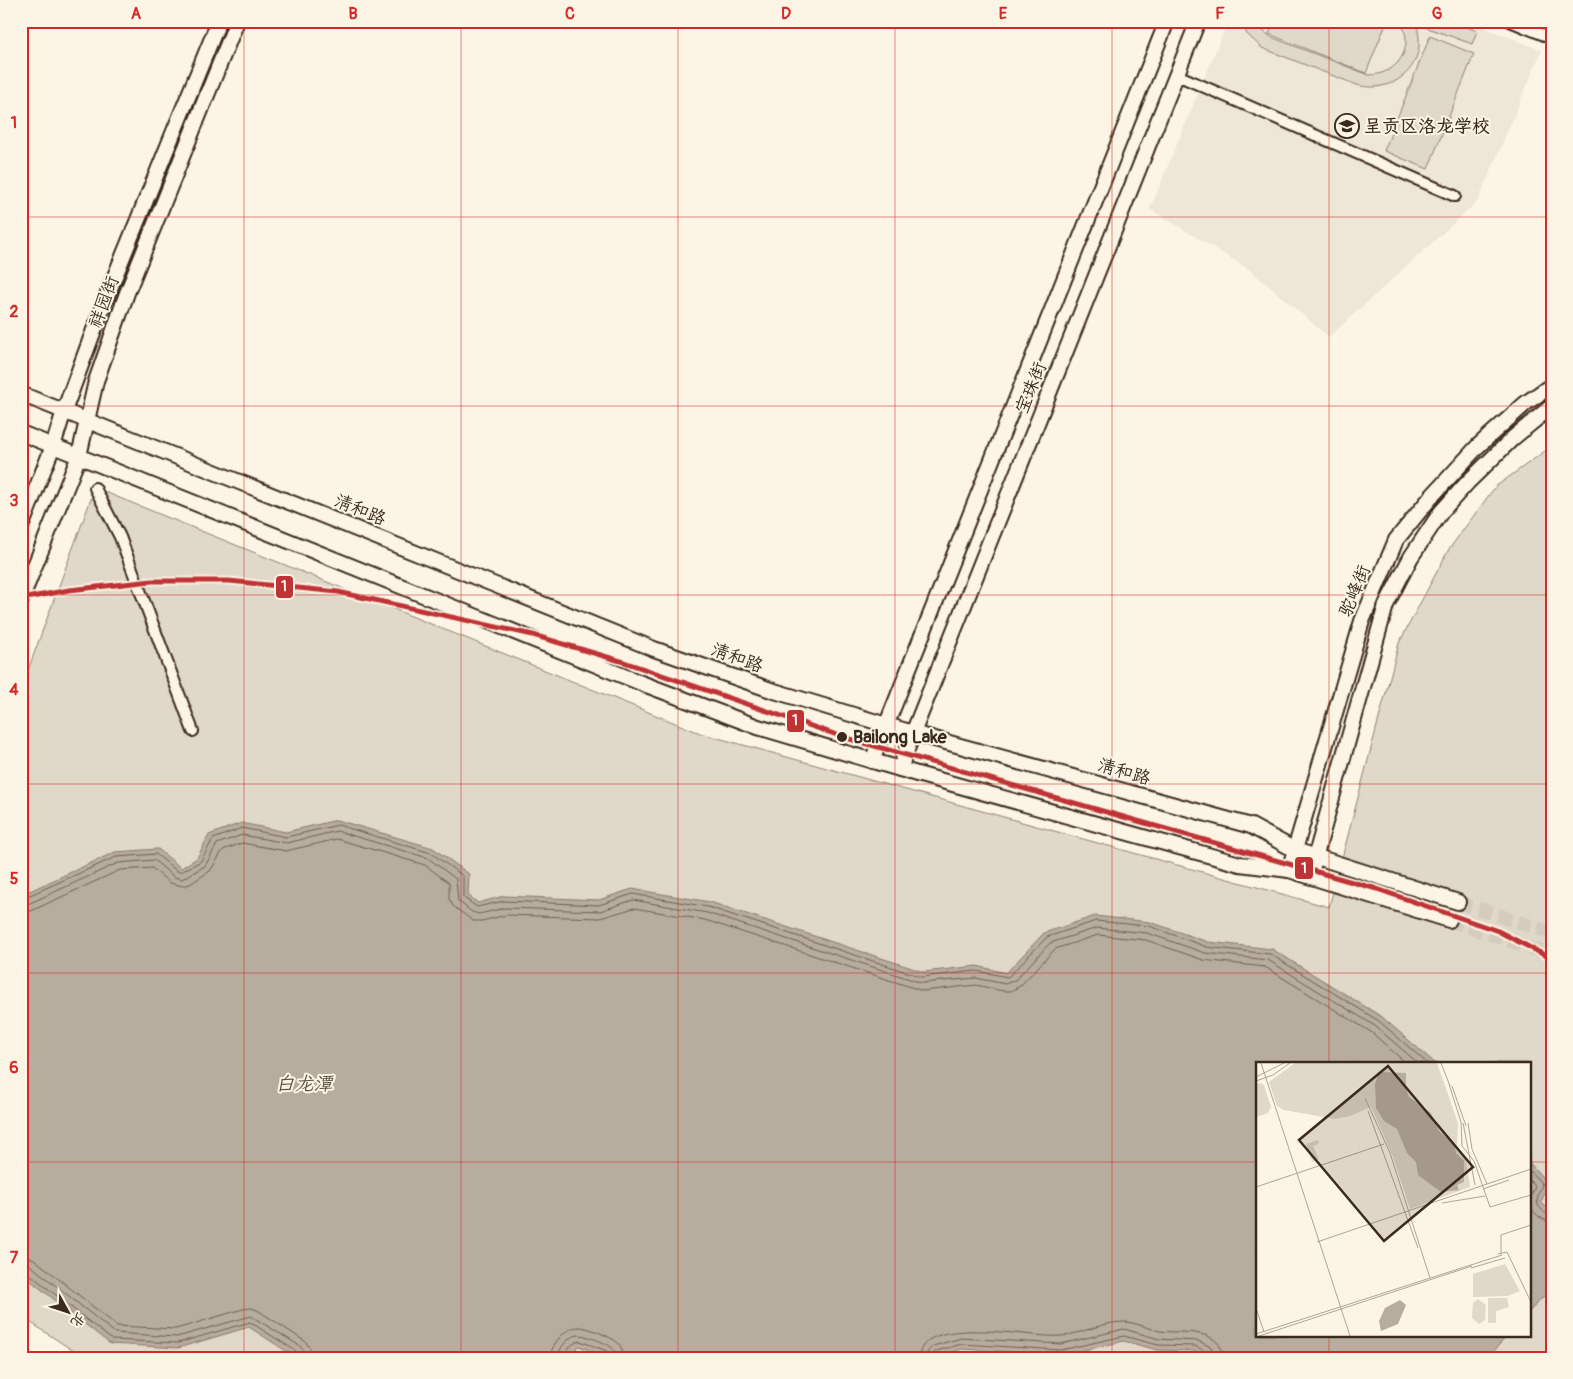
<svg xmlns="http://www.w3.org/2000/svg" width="1573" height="1379" font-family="Pangolin,'LXGW WenKai TC',sans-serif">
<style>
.built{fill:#eee6d6}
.green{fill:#e0d8c8;stroke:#8e8173;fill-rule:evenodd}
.water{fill:#b7ad9e;stroke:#85796b}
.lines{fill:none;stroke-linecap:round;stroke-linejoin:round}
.shore{stroke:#6d5e51;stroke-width:1}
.secondary-tunnel{stroke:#d5ccbd;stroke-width:14;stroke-dasharray:14 7;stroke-linecap:butt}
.street-casing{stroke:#3b2a1e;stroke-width:14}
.secondary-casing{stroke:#3b2a1e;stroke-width:18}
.street{stroke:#fcf5e5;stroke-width:10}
.secondary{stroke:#fcf5e5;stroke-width:14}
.metro-1-casing{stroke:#fcf5e5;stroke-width:9}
.metro-1{stroke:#bf3334;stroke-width:5}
.grid{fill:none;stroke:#d62828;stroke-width:1;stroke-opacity:0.55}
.stop-dot{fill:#3b2a1e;stroke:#fcf5e5;stroke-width:2}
.labels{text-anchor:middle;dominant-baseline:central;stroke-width:4;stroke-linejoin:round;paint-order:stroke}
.poi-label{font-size:18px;font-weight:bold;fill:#3b2a1e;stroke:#fcf5e5;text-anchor:start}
.street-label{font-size:18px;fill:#3b2a1e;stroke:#fcf5e5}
.stop-label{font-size:18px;font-weight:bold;fill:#3b2a1e;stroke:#fcf5e5;text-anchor:start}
.water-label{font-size:19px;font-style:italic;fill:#605144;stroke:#fcf5e5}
.inset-road{fill:none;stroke:#afa495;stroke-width:1}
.view{fill:#3b2a1e;fill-opacity:0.15;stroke:#3b2a1e;stroke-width:2.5}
.inset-edge{fill:none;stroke:#3b2a1e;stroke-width:2.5}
.line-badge{stroke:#fcf5e5;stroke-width:2}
.badge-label{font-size:14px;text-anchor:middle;font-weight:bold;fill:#fff}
.neatline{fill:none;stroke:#d62828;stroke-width:2}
.grid-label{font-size:16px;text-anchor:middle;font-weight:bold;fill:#d62828}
</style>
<rect width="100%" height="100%" fill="#fcf5e5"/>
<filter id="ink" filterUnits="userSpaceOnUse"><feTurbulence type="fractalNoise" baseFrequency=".02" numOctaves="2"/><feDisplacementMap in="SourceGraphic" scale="10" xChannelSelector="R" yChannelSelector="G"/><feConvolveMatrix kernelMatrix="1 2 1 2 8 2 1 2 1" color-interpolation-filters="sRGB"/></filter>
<g filter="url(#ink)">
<!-- built -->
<path class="built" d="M 1228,21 L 1467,21 L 1542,50 L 1478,201 L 1329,337 L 1250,270 L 1150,209 Z"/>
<!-- green -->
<g class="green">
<path d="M 1241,21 L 1256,21 L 1262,30 L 1271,37 L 1369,75 C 1398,75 1416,46 1400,21 L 1451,21 L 1477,31 L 1472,44 L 1417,24 C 1418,31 1420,39 1419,47 C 1415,77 1385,93 1357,85 L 1262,48 L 1247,34 Z"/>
<path d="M 1274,21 L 1387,21 L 1366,73 L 1269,34 Z"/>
<path d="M 1430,36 L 1474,54 L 1428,169 L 1384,151 Z"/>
<path d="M 1552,446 L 1552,1358 L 84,1358 L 21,1316 L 21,689 L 95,488 L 700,733 L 1329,907 L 1399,643 L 1449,549 L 1495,487 ZM 1257,1063 L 1529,1063 L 1529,1335 L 1257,1335 Z"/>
</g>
<!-- water -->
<g class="water">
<path d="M 337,820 L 433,848 L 469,874 L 468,895 L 478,903 L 504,896 L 599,900 L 632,889 L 710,902 L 924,972 L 977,966 L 1006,973 L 1044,933 L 1095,916 L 1150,922 L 1208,942 L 1272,949 L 1382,1017 L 1435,1063 L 1257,1063 L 1257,1335 L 1508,1335 L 1487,1358 L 1208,1358 L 1194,1351 L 1157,1350 L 1124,1341 L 1062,1355 L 962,1349 L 929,1358 L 610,1358 L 579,1346 L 567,1358 L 297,1358 L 249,1327 L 178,1348 L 110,1344 L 21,1273 L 21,895 L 115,852 L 158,849 L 181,868 L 197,858 L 209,835 L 241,823 L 286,832 Z"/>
<path d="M 1529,1162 L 1540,1175 L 1549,1182 L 1541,1202 L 1552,1213 L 1552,1287 L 1529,1312 Z"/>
</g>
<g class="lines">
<!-- shore -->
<g class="shore">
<path d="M 21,899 L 116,857 L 156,854 L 177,871 L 181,872 L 201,861 L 213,839 L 242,828 L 286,837 L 338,825 L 431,853 L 463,876 L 463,897 L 477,907 L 504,901 L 599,905 L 633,894 L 708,907 L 922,977 L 976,971 L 1008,977 L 1047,937 L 1096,921 L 1149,926 L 1207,947 L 1270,954 L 1379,1021 L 1427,1063"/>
<path d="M 21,905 L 28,904 L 118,863 L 154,860 L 174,877 L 182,879 L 205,866 L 217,844 L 242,835 L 287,843 L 337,831 L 428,858 L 456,879 L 458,901 L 472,912 L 479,914 L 505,908 L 600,911 L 633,900 L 707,913 L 922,983 L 976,978 L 1005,984 L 1015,980 L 1050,943 L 1097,928 L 1147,933 L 1205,953 L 1268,960 L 1375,1026 L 1418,1063"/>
<path d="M 21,913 L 31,911 L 120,870 L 152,868 L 170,883 L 183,886 L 190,884 L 210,871 L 223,850 L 242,843 L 286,851 L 337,839 L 425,865 L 449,883 L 449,899 L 453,906 L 473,921 L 482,921 L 506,915 L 600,918 L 634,908 L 705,920 L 923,991 L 976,985 L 1003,991 L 1011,991 L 1020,986 L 1055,949 L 1098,935 L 1146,940 L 1203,960 L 1265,967 L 1371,1032 L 1406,1063"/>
<path d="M 1529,1170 L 1542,1184 C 1540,1193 1533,1201 1541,1209 C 1545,1213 1546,1215 1552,1216"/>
<path d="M 1529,1180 L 1535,1186 C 1533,1192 1530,1198 1530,1203 C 1531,1213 1543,1221 1552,1222"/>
<path d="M 21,1255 L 34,1259 L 117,1326 L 176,1329 L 243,1309 L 252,1308 L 259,1311 L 306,1342 L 311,1350 L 313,1358"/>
<path d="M 21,1263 L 30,1265 L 115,1333 L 177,1337 L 251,1316 L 300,1346 L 304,1351 L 305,1358"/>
<path d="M 21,1269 L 26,1271 L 112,1340 L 178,1343 L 250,1322 L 296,1351 L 299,1358"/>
<path d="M 550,1358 C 551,1345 564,1328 578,1327 C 586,1326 612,1337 618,1343 C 622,1347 623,1352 623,1358"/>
<path d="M 558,1358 C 558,1349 568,1336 578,1335 C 583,1334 607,1343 611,1347 C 615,1350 616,1353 616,1358"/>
<path d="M 564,1358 C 564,1351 573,1342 580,1341 L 607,1351 L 610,1358"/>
<path d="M 919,1358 C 920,1312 1032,1339 1061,1336 C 1082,1334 1102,1322 1124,1322 C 1136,1322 1148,1329 1160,1331 C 1181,1334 1222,1326 1223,1358"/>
<path d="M 926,1358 L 928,1351 L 933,1346 L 961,1338 L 1061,1344 L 1124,1329 L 1159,1339 L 1198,1341 L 1211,1347 L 1214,1353 L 1215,1358"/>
<path d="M 933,1358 L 933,1354 L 936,1351 L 962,1344 L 1061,1350 L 1124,1336 L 1158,1345 L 1195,1346 L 1207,1352 L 1209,1358"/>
</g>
<!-- secondary-tunnel -->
<g class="secondary-tunnel">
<path d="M 1458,902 L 1552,933"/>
<path d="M 1449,920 L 1552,955"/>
</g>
<defs>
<g id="street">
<path d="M 1510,21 L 1544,35"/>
<path d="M 1177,75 L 1455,196"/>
<path d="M 95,488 L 120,537 L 193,731"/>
</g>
<g id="secondary">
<path d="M 21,394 L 654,649 L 771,690 L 913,733 L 1251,826 L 1295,850 L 1458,902"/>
<path d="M 21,433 L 641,683 L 758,727 L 917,774 L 1240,864 L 1289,870 L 1449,920"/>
<path d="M 21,527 L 53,446 L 64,411 L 104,303 L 219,21"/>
<path d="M 21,600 L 79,456 L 96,381 L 127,293 L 237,21"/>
<path d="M 872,761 L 1167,21"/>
<path d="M 900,769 L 913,733 L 1198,21"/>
<path d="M 1289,870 L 1362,621 L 1396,540 L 1432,496 L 1478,446 L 1526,403 L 1552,385"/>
<path d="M 1310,876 L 1386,605 L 1411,557 L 1441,512 L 1468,482 L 1513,438 L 1552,406"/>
</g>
</defs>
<!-- street casing -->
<use href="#street" class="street-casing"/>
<!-- secondary casing -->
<use href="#secondary" class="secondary-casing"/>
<!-- street -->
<use href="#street" class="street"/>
<!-- secondary -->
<use href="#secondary" class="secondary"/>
<defs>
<path id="metro-1" d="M 21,599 L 69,590 L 152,581 L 229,581 L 338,592 L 533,635 L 624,662 L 843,737 L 1377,889 L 1498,931 L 1552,959"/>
</defs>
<!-- metro-1 casing -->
<use href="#metro-1" class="metro-1-casing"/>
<!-- metro-1 -->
<use href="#metro-1" class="metro-1"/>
</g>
</g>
<!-- grid -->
<path class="grid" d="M 244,21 L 244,1358M 461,21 L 461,1358M 678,21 L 678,1358M 895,21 L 895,1358M 1112,21 L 1112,1358M 1329,21 L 1329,1063M 21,217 L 1552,217M 21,406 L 1552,406M 21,595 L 1552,595M 21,784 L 1552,784M 21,973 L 1552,973M 21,1162 L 1257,1162M 1529,1162 L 1552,1162M 1329,1335 L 1329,1358"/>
<!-- icons -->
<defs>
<symbol id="school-ring" viewBox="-11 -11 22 22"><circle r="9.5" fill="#fcf5e5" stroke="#3b2a1e" stroke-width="1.5"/><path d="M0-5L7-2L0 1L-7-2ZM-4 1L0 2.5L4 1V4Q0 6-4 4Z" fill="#3b2a1e"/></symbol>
</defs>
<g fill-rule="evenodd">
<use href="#school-ring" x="1333" y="112" width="28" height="28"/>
</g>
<!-- markers -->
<circle class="stop-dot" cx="842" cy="737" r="6"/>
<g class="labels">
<!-- poi labels -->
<g class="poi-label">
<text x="1364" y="126">呈贡区洛龙学校</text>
</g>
<!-- street labels -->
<g class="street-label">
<text transform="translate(104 302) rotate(-69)">祥园街</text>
<text transform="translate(1031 388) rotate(-68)">宝珠街</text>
<text transform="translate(360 510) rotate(22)">清和路</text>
<text transform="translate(1355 591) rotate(-68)">驼峰街</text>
<text transform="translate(737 658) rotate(20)">清和路</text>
<text transform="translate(1124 772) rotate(16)">清和路</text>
</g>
<!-- stop labels -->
<g class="stop-label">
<text x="853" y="737">Bailong Lake</text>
</g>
<!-- water labels -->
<g class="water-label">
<text x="304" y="1084">白龙潭</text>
</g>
</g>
<!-- overview -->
<g transform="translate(1256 1062)">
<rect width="275" height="275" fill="#fcf5e5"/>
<path d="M 39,1 L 181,1 L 202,61 L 201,84 L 210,98 L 214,125 L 154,147 L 137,95 L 115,45 L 94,54 L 79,57 L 28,48 L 21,44 L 13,20 ZM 3,21 L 8,23 L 15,45 L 12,51 L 0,55 L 0,22 ZM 62,78 L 63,82 L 57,84 L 63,97 L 56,100 L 50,82 ZM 249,202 L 264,229 L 252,234 L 217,235 L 217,212 ZM 232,236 L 251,236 L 253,245 L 240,249 L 240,261 L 232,261 ZM 222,237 L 230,243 L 229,258 L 223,262 L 216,256 L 217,241 Z" fill="#e0d8c8"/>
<path d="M 123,10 L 150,11 L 150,27 L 153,35 L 175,51 L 183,69 L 198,81 L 200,91 L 208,99 L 208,120 L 201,123 L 203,128 L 185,130 L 162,113 L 160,100 L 151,91 L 141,67 L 128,59 L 120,46 L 119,22 ZM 144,238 L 150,243 L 142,262 L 125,269 L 123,259 L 129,246 Z" fill="#b7ad9e"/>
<path class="inset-road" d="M 5,1 L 94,274M 185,1 L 194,24M 0,15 L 28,1M 0,19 L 17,13 L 34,1M 193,22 L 205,60 L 206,84 L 218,99 L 234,145 L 275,133M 196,24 L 210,64M 109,36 L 134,91 L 174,216M 112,49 L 162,186M 207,61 L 219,123M 212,61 L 216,87 L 231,122M 0,125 L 128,82M 227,127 L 253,118M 186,141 L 229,134M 61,180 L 275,107M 242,192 L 251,190 L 275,240M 245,192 L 245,173 L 275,163M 215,206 L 249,196M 0,246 L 8,270M 0,272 L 246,193M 3,274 L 216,204"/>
<path class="view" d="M 132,4 L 217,105 L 128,179 L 43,78 Z"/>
<rect width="275" height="275" class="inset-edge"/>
</g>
<g class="line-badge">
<rect x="275" y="575" width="19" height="24" rx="5" fill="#bf3334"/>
<rect x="786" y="709" width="19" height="24" rx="5" fill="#bf3334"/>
<rect x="1294" y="856" width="20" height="24" rx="5" fill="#bf3334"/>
</g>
<g class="badge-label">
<text x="284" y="591">1</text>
<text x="795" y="725">1</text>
<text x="1304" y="873">1</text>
</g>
<!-- margin -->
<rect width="1573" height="1379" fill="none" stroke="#fcf5e5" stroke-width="55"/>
<!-- north arrow -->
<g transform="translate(68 1312) rotate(130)" stroke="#fcf5e5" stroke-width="4" paint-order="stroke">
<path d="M0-4L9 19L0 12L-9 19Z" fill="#3b2a1e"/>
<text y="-8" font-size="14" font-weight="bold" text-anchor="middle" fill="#3b2a1e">北</text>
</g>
<rect x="28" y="28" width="1518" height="1324" class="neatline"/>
<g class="grid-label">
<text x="136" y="19">A</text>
<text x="353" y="19">B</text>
<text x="570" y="19">C</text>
<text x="786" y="19">D</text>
<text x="1003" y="19">E</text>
<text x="1220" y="19">F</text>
<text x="1437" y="19">G</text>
<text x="14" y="128">1</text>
<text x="14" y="317">2</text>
<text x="14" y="506">3</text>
<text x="14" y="695">4</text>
<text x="14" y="884">5</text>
<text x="14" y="1073">6</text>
<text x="14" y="1263">7</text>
</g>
</svg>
